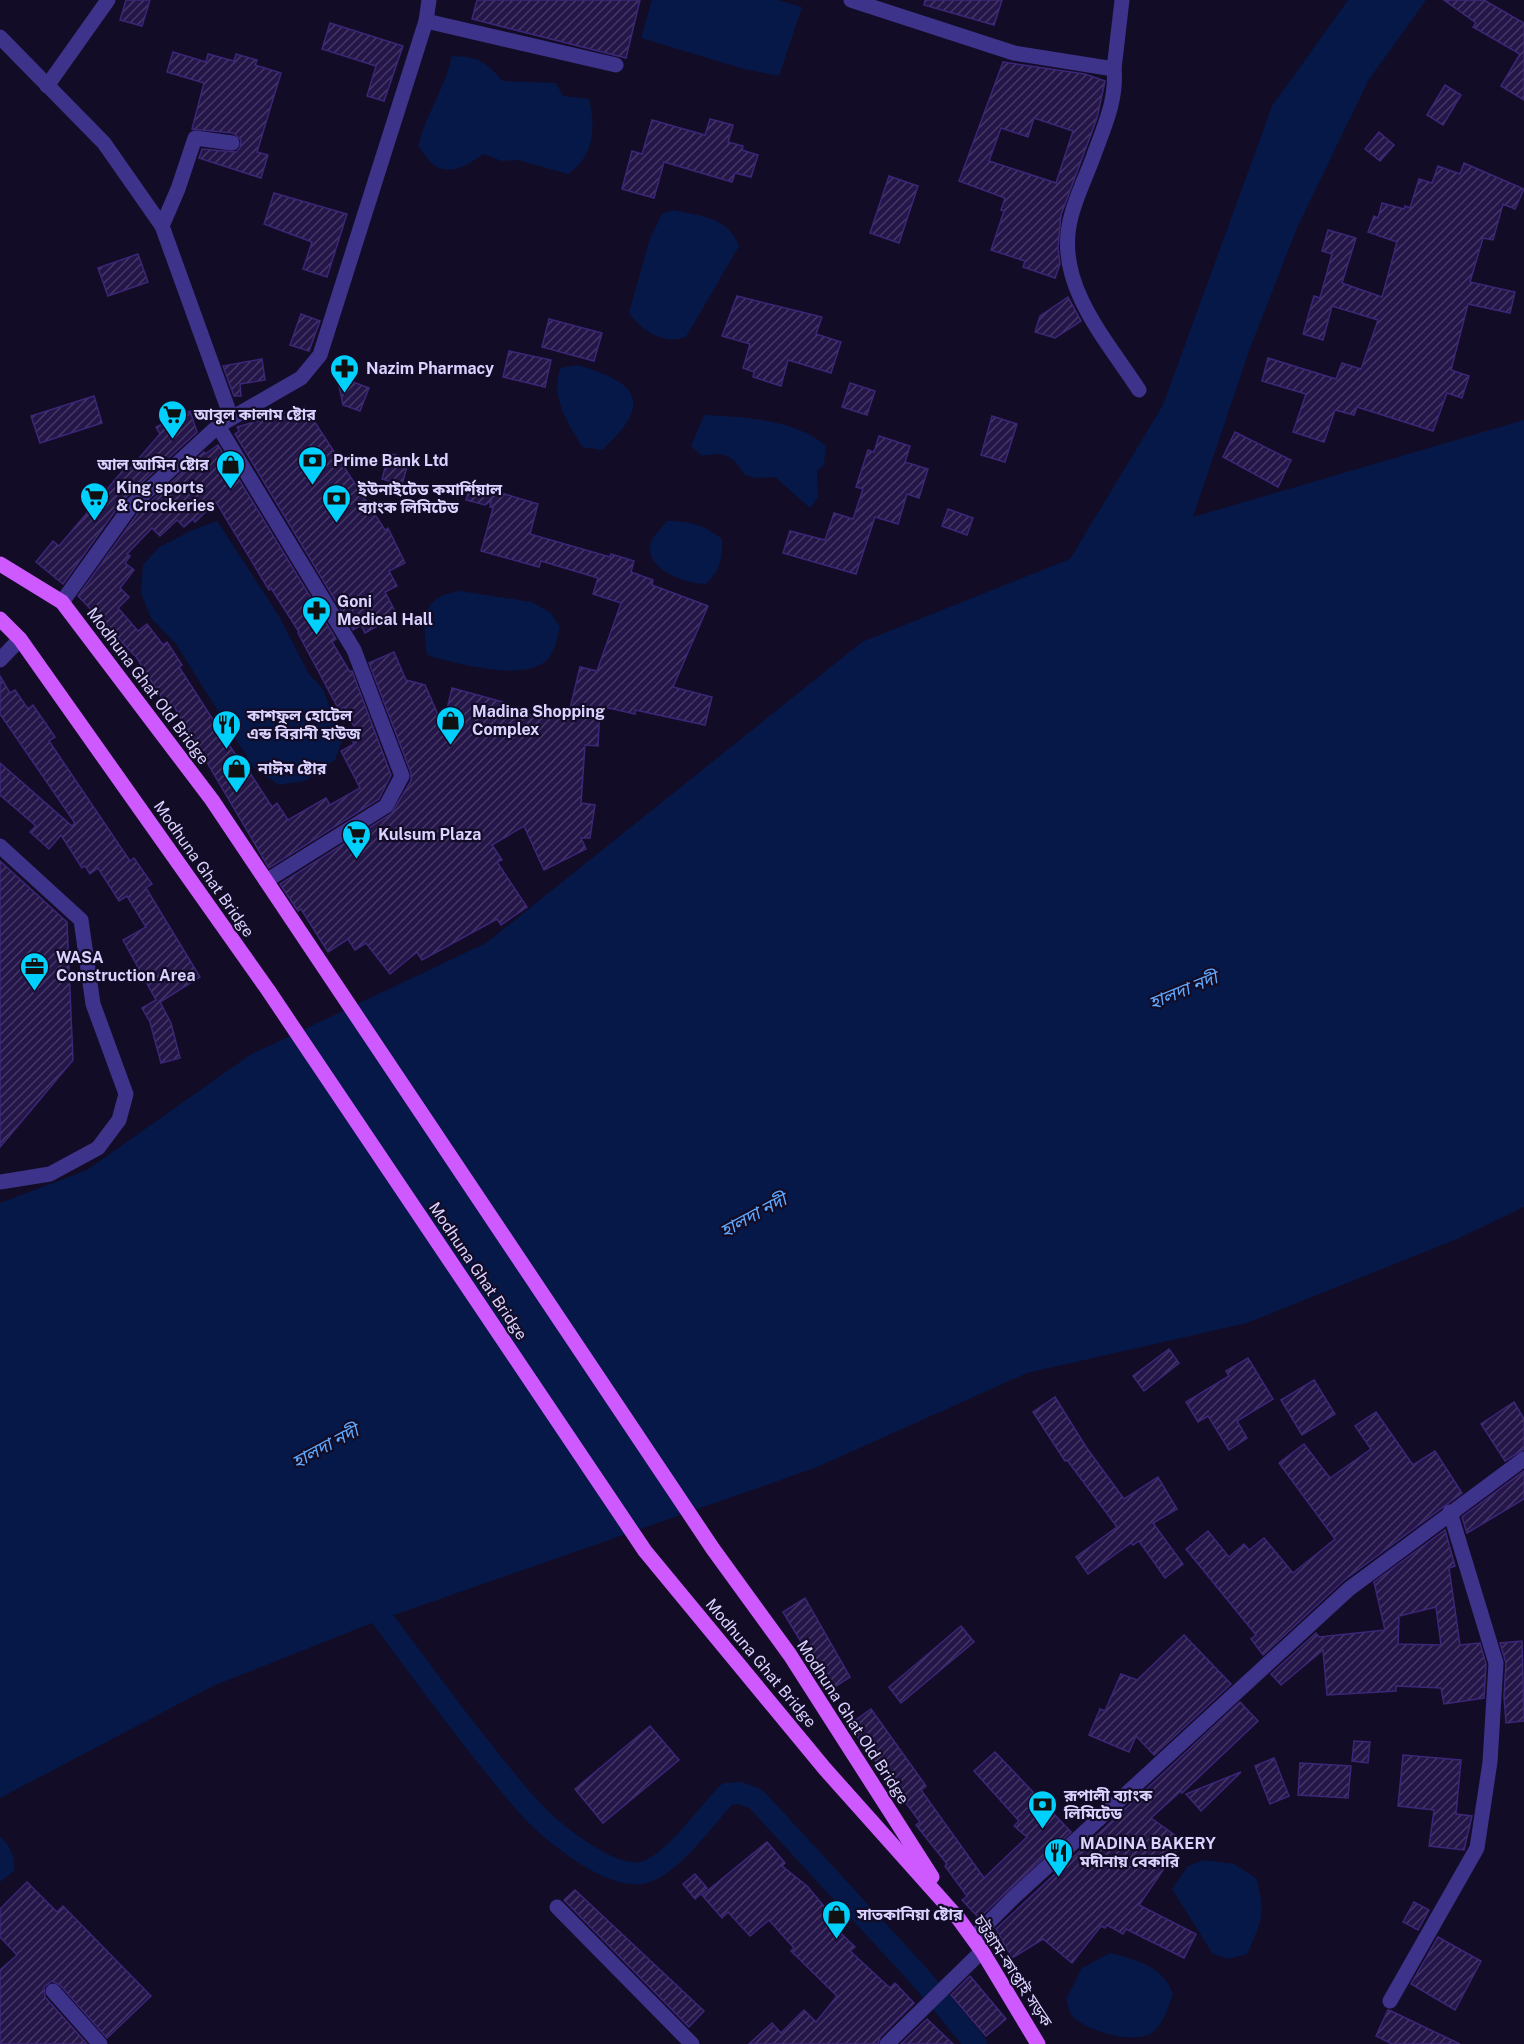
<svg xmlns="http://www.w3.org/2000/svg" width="1524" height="2044" font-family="'Public Sans','Noto Sans Bengali',sans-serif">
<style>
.water{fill:#051847}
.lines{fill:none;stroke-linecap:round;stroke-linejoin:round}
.canal{stroke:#051847;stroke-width:22}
.building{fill:url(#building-hatch);stroke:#3c2677;stroke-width:1.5;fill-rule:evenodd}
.minor{stroke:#3d338a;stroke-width:15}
.primary{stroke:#cd59ff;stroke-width:15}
.labels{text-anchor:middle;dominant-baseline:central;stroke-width:4.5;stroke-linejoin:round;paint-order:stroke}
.poi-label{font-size:16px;font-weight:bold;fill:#dad2ff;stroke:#130c26;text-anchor:start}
.street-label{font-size:16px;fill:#dad2ff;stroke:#130c26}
.water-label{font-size:18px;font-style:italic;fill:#60a9ff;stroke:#130c26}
</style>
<defs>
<pattern id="building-hatch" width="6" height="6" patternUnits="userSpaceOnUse" patternTransform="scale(1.5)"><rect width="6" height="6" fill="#251649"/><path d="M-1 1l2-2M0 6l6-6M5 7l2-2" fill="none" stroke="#443764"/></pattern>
</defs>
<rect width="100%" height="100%" fill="#130c26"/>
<!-- water -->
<g class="water">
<path d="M 652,0 L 778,0 L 802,7 L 779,76 L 744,69 L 641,38 Z"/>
<path d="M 1348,0 L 1426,0 L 1368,81 L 1297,228 L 1249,351 L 1193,517 L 1524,420 L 1524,1207 L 1457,1239 L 1247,1323 L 1027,1373 L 815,1468 L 377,1621 L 213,1686 L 0,1798 L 0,1203 L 87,1170 L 250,1055 L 486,943 L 862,642 L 1070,559 L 1163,405 L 1272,106 Z"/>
<path d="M 452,56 C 479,57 485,61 503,81 L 556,83 L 563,96 L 589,99 C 596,128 594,157 568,174 L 518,160 L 502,161 L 483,154 C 470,164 450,177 434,165 C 428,161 423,151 418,146 C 426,114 445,88 452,56 Z"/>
<path d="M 672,210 C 700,216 727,216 739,246 L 686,337 C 663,345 642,331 629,313 L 649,241 L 662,214 Z"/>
<path d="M 577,365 C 639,382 654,404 602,450 L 582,447 C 567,419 551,401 560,368 Z"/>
<path d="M 704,415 C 744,417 795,419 826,446 L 824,465 L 817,471 L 818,497 L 810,508 L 775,477 L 757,478 L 745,475 C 734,456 724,451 702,456 L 691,446 Z"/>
<path d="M 217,521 L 279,616 L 309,674 L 323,689 L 342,741 L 335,760 L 315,775 L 304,781 L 279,785 L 254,768 L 176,644 L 151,618 L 141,593 L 143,565 L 158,548 L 190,531 Z"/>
<path d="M 667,521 C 689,521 705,525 722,539 C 723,559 720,570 706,584 C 686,584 640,568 652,540 C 655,534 663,527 667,521 Z"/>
<path d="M 460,591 L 532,602 L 551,613 L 560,627 C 557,638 555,653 546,661 C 520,682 455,663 427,655 C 422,621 420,597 460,591 Z"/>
<path d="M 0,1837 C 10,1844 16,1858 14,1871 L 0,1882 Z"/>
<path d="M 1204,1860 L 1234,1864 L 1256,1878 C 1266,1914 1262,1921 1247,1954 L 1229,1959 L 1213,1954 L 1172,1889 L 1188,1866 Z"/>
<path d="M 1110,1953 C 1137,1960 1163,1966 1173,1994 C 1168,2008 1163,2026 1150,2034 C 1132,2044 1086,2031 1072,2016 C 1069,2012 1068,2004 1066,1999 L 1082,1968 Z"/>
</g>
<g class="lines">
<!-- canal -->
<path class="canal" d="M 364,1594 C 416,1663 470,1739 526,1804 C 547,1828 606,1878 641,1873 C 669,1869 707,1815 727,1794 L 740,1793 L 756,1799 L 919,1976 L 976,2044"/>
</g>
<!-- building -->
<g class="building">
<path d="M 126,0 L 150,0 L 142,26 L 120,20 Z"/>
<path d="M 477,0 L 640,0 L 626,58 L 472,19 Z"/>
<path d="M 925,0 L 1002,0 L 994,25 L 924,5 Z"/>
<path d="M 1444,0 L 1484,0 L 1524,23 L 1524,100 L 1501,86 L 1520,54 L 1473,27 L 1476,23 Z"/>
<path d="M 330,23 L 403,46 L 384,101 L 367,96 L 376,66 L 322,49 Z"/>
<path d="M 173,52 L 206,62 L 208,54 L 234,61 L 236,54 L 257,60 L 255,65 L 281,73 L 257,152 L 268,155 L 261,178 L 199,158 L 202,149 L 236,152 L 240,148 L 241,140 L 233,133 L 192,129 L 204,83 L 167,72 Z"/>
<path d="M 1003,62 L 1085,74 L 1105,81 L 1097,118 L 1061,215 L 1058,248 L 1060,264 L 1055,278 L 1023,267 L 1025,261 L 991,250 L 1004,211 L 1001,210 L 1005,198 L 959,181 ZM 1034,118 L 1073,131 L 1056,183 L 989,161 L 1001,128 L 1028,137 Z"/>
<path d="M 1445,85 L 1461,95 L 1443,125 L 1427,115 Z"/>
<path d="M 710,119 L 733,125 L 728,142 L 743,146 L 742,150 L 758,155 L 751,177 L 735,173 L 732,182 L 664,162 L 654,198 L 622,189 L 632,151 L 642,154 L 652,120 L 705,135 Z"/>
<path d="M 1379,132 L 1394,145 L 1380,161 L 1365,149 Z"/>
<path d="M 1464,163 L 1524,189 L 1515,209 L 1503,204 L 1493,240 L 1483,238 L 1470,282 L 1515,292 L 1510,313 L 1468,304 L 1451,370 L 1469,376 L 1462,398 L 1447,393 L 1433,431 L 1357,407 L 1354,415 L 1335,410 L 1324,442 L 1293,432 L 1306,394 L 1262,381 L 1268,358 L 1336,379 L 1342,363 L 1361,369 L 1378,320 L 1332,306 L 1323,340 L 1303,334 L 1314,296 L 1320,298 L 1332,254 L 1322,251 L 1328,230 L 1356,238 L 1342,283 L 1382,297 L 1397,242 L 1368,232 L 1374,216 L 1378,218 L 1382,203 L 1404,209 L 1405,206 L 1410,208 L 1419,179 L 1432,183 L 1438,166 L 1460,174 Z"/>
<path d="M 889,176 L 918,186 L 899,243 L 870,233 Z"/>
<path d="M 274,193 L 347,214 L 327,277 L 303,269 L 312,242 L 264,224 Z"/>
<path d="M 138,254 L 148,282 L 108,296 L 98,268 Z"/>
<path d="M 737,296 L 822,317 L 816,334 L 841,342 L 831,373 L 788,360 L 781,386 L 753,377 L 754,372 L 743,368 L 750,344 L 722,336 Z"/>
<path d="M 1068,297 L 1081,321 L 1055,338 L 1035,332 L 1040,316 Z"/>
<path d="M 301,314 L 320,321 L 309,351 L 290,345 Z"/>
<path d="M 549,319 L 602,333 L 594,361 L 542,347 Z"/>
<path d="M 509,351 L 551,360 L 545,387 L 503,377 Z"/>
<path d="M 262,359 L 265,380 L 240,384 L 241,396 L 234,396 L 223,366 Z"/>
<path d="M 337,376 L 369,388 L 360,411 L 343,405 Z"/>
<path d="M 850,383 L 875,391 L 867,415 L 842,407 Z"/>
<path d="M 94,396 L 102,423 L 40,443 L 31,416 Z"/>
<path d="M 305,407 L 385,530 L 388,528 L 405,563 L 389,571 L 397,586 L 385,592 L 397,615 L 365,633 L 361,625 L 353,630 L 235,434 L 239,431 L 237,427 Z"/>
<path d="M 190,411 L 197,432 L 123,500 L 63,584 L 36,562 L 53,541 L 59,546 L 125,468 L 128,471 L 160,434 L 156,427 Z"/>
<path d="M 992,416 L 1017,424 L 1005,462 L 981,455 Z"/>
<path d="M 1235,432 L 1291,460 L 1278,487 L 1223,457 Z"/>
<path d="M 879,436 L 910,446 L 905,462 L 928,469 L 919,498 L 907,494 L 898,524 L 875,517 L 856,574 L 783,553 L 790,531 L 825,540 L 834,513 L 853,519 L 863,489 L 856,487 L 868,450 L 874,452 Z"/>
<path d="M 218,445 L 336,639 L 332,642 L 350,672 L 352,671 L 391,775 L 379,799 L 269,868 L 178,713 L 173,705 L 168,708 L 137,658 L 78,596 L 138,513 L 204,452 L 205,454 ZM 216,502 L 269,590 L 271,588 L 299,632 L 298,633 L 339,710 L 344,707 L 358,735 L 351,739 L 354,744 L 341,751 L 360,788 L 330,805 L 326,798 L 288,820 L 277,803 L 272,807 L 250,773 L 248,774 L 179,667 L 182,665 L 167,642 L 163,645 L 147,624 L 138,631 L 118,608 L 129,597 L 120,588 L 134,570 L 125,563 L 130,556 L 127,554 L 152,528 L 160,536 L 177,520 L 184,527 L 193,519 L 195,522 Z"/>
<path d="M 389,453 L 409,459 L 402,485 L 382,479 Z"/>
<path d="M 471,484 L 538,504 L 530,534 L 610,557 L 611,554 L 634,561 L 631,572 L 653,580 L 652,585 L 708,606 L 673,687 L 712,697 L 705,725 L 635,710 L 635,714 L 600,706 L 598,746 L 585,745 L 581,803 L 595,805 L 590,838 L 581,838 L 586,849 L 544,870 L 524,826 L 492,845 L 502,860 L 497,862 L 527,907 L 501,925 L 497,919 L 422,960 L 417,952 L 390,974 L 366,943 L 355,950 L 348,939 L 328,952 L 301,909 L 298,911 L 280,884 L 391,814 L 411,781 L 411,773 L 369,663 L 394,652 L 406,680 L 425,685 L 443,726 L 452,688 L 503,702 L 500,713 L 568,717 L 580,667 L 597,671 L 621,603 L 593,594 L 598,578 L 541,561 L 539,567 L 481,551 L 493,508 L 490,507 L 491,501 L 485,505 L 466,500 Z"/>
<path d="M 948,509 L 973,518 L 967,535 L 942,526 Z"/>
<path d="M 0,676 L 10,693 L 15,690 L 28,709 L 33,705 L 55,737 L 49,741 L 130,861 L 134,858 L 152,884 L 146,888 L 200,977 L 160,1002 L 171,1023 L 180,1058 L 161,1063 L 150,1022 L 142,1008 L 156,1000 L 123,940 L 146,927 L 127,896 L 119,901 L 98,868 L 90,874 L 85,866 L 82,868 L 61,835 L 49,849 L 30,832 L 36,826 L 0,795 L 0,763 L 72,826 L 75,823 L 0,714 Z"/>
<path d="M 0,861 L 67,922 L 73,1060 L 0,1147 Z"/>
<path d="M 1169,1349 L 1179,1363 L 1144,1391 L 1133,1376 Z"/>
<path d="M 1248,1358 L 1273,1399 L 1237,1421 L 1247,1438 L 1229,1450 L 1208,1416 L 1198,1422 L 1186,1402 L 1229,1376 L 1226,1371 Z"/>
<path d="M 1314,1380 L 1335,1414 L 1302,1435 L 1281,1400 Z"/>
<path d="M 1055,1397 L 1086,1447 L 1124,1499 L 1158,1477 L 1177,1509 L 1153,1523 L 1183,1564 L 1165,1578 L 1139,1541 L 1133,1545 L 1131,1543 L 1088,1574 L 1076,1557 L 1117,1527 L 1067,1460 L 1065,1461 L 1033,1412 Z"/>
<path d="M 1514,1402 L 1524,1419 L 1524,1449 L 1505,1461 L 1481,1424 Z"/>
<path d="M 1376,1412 L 1413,1465 L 1435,1451 L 1462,1493 L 1343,1581 L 1263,1655 L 1251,1639 L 1256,1635 L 1186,1549 L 1208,1531 L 1229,1557 L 1244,1544 L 1249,1550 L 1264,1538 L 1293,1573 L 1335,1539 L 1279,1463 L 1304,1444 L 1330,1478 L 1371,1449 L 1355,1426 Z"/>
<path d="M 1524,1471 L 1524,1499 L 1467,1533 L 1462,1517 Z"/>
<path d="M 1445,1530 L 1455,1566 L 1449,1568 L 1460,1645 L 1480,1643 L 1486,1664 L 1484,1698 L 1444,1704 L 1441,1688 L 1396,1686 L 1396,1691 L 1327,1695 L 1323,1650 L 1281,1685 L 1271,1674 L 1316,1633 L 1319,1637 L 1385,1630 L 1374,1582 ZM 1436,1607 L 1441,1645 L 1398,1644 L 1399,1616 Z"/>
<path d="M 805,1598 L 850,1677 L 830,1690 L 783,1612 Z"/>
<path d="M 961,1626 L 974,1642 L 901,1703 L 889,1687 Z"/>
<path d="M 1184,1635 L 1231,1684 L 1154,1755 L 1136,1736 L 1129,1752 L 1089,1735 L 1100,1709 L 1105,1711 L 1121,1674 L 1137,1680 Z"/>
<path d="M 1522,1641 L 1524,1721 L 1506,1723 L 1504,1696 L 1506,1663 L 1500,1643 Z"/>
<path d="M 1240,1702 L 1258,1721 L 1182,1793 L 1181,1791 L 1151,1818 L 1183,1841 L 1139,1905 L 1196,1934 L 1184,1958 L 1126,1929 L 1123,1934 L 1107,1925 L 1105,1928 L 1101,1926 L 1072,1963 L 1043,1939 L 1012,1958 L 996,1929 Z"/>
<path d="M 871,1709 L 926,1786 L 921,1790 L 984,1878 L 1027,1837 L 1014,1826 L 1019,1821 L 974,1771 L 995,1752 L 1071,1832 L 979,1918 L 962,1900 L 967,1896 L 945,1866 L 947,1864 L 916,1825 L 920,1822 L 849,1725 Z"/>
<path d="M 650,1726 L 679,1760 L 603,1823 L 575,1789 Z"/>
<path d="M 1354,1741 L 1370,1742 L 1368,1763 L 1352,1761 Z"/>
<path d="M 1403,1755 L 1461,1760 L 1456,1814 L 1472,1816 L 1464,1850 L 1429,1846 L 1434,1810 L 1398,1806 Z"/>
<path d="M 1274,1758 L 1289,1796 L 1270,1804 L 1255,1766 Z"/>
<path d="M 1300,1763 L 1351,1766 L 1348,1798 L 1298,1795 Z"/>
<path d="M 1241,1772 L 1201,1811 L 1186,1794 Z"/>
<path d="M 767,1842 L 785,1863 L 782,1866 L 807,1886 L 828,1911 L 823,1916 L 855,1947 L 850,1951 L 890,1988 L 895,1983 L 914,2003 L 880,2037 L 878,2044 L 749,2044 L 772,2023 L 781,2033 L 804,2010 L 816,2022 L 837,1996 L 791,1951 L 794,1948 L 769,1920 L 750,1936 L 728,1912 L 722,1918 L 702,1895 Z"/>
<path d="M 695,1874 L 707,1888 L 695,1899 L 683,1884 Z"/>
<path d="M 27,1882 L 57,1912 L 63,1906 L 151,1996 L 107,2038 L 60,1985 L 52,1981 L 44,1987 L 45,1997 L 87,2044 L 0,2044 L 0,1970 L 17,1955 L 0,1937 L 0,1909 Z"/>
<path d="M 575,1890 L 704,2011 L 689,2027 L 564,1900 Z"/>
<path d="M 1414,1902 L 1429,1910 L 1418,1930 L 1403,1922 Z"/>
<path d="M 1438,1937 L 1481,1961 L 1455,2010 L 1411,1984 Z"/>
<path d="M 970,1976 L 1006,2019 L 986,2036 L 951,1995 Z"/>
<path d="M 1388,2010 L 1391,2011 L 1460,2044 L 1392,2044 L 1376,2036 Z"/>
<path d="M 927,2019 L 953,2044 L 901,2044 Z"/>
</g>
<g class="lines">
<!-- minor -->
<g class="minor">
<path d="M 851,0 L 1014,53 L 1114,69 L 1122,0"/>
<path d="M 426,21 L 616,65"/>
<path d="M 0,37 L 104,143 L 162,226 L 231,417"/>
<path d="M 1114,69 C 1117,98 1105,125 1095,152 C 1087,176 1073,201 1069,226 C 1058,288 1108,342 1139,390"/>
<path d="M 47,86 L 108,0"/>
<path d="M 162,226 L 178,189 L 195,138 L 232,143"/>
<path d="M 218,426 L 354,650 L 402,776 L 386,806 L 266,881"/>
<path d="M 62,602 L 131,506 L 218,426 L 301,378 L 320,355 L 426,21 L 429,0"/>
<path d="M 0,660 L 20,639"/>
<path d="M 0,846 L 81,920 L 93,1004 L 126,1094 L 119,1120 L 98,1148 L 50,1174 L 0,1182"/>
<path d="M 557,1907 L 692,2044"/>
<path d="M 973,1938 L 1013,1898 L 1349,1589 L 1524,1459"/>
<path d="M 53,1991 L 100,2044"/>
<path d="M 1390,2001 L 1477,1848 L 1490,1762 L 1496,1663 L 1450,1512"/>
<path d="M 887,2044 L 982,1951"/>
</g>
<!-- primary -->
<g class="primary">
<path d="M 0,564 L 62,602 L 212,800 L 713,1549 L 790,1655 L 932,1877"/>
<path d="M 0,619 L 20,639 L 268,990 L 645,1551 L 825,1769 L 958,1918 L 982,1951 L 1038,2044"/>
</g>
</g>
<!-- icons -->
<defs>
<symbol id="pharmacy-pin" viewBox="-11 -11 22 30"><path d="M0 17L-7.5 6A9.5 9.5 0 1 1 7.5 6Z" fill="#00d0fd" stroke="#130c26"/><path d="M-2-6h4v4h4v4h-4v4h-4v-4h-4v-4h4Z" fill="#111"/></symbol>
<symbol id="supermarket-pin" viewBox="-11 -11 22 30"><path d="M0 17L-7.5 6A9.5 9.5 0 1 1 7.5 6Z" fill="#00d0fd" stroke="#130c26"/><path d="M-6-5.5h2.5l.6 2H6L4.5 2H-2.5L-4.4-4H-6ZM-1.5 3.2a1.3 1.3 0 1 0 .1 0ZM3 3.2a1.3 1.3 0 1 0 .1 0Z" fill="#111"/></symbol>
<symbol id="bank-pin" viewBox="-11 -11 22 30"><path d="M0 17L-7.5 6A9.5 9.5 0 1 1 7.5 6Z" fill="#00d0fd" stroke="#130c26"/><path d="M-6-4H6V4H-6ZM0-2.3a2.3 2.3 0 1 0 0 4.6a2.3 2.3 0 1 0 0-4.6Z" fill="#111"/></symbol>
<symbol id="shop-pin" viewBox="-11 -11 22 30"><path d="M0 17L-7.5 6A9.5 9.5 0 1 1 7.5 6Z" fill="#00d0fd" stroke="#130c26"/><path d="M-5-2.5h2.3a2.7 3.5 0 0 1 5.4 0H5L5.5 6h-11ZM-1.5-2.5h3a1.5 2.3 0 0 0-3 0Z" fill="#111"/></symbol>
<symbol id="restaurant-pin" viewBox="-11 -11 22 30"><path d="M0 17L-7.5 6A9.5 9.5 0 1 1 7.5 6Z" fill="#00d0fd" stroke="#130c26"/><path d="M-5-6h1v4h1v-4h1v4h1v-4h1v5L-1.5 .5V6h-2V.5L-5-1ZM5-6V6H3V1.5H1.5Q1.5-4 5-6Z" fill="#111"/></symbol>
<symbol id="office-pin" viewBox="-11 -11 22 30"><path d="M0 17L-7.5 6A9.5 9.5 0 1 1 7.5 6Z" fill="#00d0fd" stroke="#130c26"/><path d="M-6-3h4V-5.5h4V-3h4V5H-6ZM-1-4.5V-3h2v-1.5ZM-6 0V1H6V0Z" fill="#111"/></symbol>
</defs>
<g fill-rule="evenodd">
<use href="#pharmacy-pin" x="328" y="352" width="33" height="45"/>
<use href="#supermarket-pin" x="156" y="398" width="33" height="45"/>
<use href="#bank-pin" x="296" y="444" width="33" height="45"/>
<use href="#shop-pin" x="214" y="448" width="33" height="45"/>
<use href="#supermarket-pin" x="78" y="480" width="33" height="45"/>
<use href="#bank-pin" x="320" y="482" width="33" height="45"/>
<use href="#pharmacy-pin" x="300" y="594" width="33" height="45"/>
<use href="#shop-pin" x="434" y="704" width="33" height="45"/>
<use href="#restaurant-pin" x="210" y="708" width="33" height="45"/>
<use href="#shop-pin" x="220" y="752" width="33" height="45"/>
<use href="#supermarket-pin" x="340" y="818" width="33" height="45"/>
<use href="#office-pin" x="18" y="950" width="33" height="45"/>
<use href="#bank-pin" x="1026" y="1788" width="33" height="45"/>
<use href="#restaurant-pin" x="1042" y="1836" width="33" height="45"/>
<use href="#shop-pin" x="820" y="1898" width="33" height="45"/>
</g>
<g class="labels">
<!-- poi labels -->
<g class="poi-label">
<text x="366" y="368">Nazim Pharmacy</text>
<text x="194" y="414">আবুল কালাম ষ্টোর</text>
<text x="333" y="460">Prime Bank Ltd</text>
<text x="209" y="464" text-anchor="end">আল আমিন ষ্টোর</text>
<text x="116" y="487">King sports<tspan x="116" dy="18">&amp; Crockeries</tspan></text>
<text x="358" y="489">ইউনাইটেড কমার্শিয়াল<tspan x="358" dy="18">ব্যাংক লিমিটেড</tspan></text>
<text x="337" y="601">Goni<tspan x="337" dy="18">Medical Hall</tspan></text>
<text x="472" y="711">Madina Shopping<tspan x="472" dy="18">Complex</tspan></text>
<text x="247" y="715">কাশফুল হোটেল<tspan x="247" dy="18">এন্ড বিরানী হাউজ</tspan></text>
<text x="258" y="768">নাঈম ষ্টোর</text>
<text x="378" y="834">Kulsum Plaza</text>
<text x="56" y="957">WASA<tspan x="56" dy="18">Construction Area</tspan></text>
<text x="1064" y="1795">রূপালী ব্যাংক<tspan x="1064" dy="18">লিমিটেড</tspan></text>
<text x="1080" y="1843">MADINA BAKERY<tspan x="1080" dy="18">মদীনায় বেকারি</tspan></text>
<text x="857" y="1914">সাতকানিয়া ষ্টোর</text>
</g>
<!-- street labels -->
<g class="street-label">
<text transform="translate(148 686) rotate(53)">Modhuna Ghat Old Bridge</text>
<text transform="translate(204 869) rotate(55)">Modhuna Ghat Bridge</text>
<text transform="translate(478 1271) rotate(56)">Modhuna Ghat Bridge</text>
<text transform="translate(761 1663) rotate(50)">Modhuna Ghat Bridge</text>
<text transform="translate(853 1722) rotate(57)">Modhuna Ghat Old Bridge</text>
<text transform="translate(1013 1971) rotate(57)">চট্টগ্রাম-কাপ্তাই সড়ক</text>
</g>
<!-- water labels -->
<g class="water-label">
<text transform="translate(1183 990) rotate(-22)">হালদা নদী</text>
<text transform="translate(753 1215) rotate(-28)">হালদা নদী</text>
<text transform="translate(325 1446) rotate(-28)">হালদা নদী</text>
</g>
</g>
</svg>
